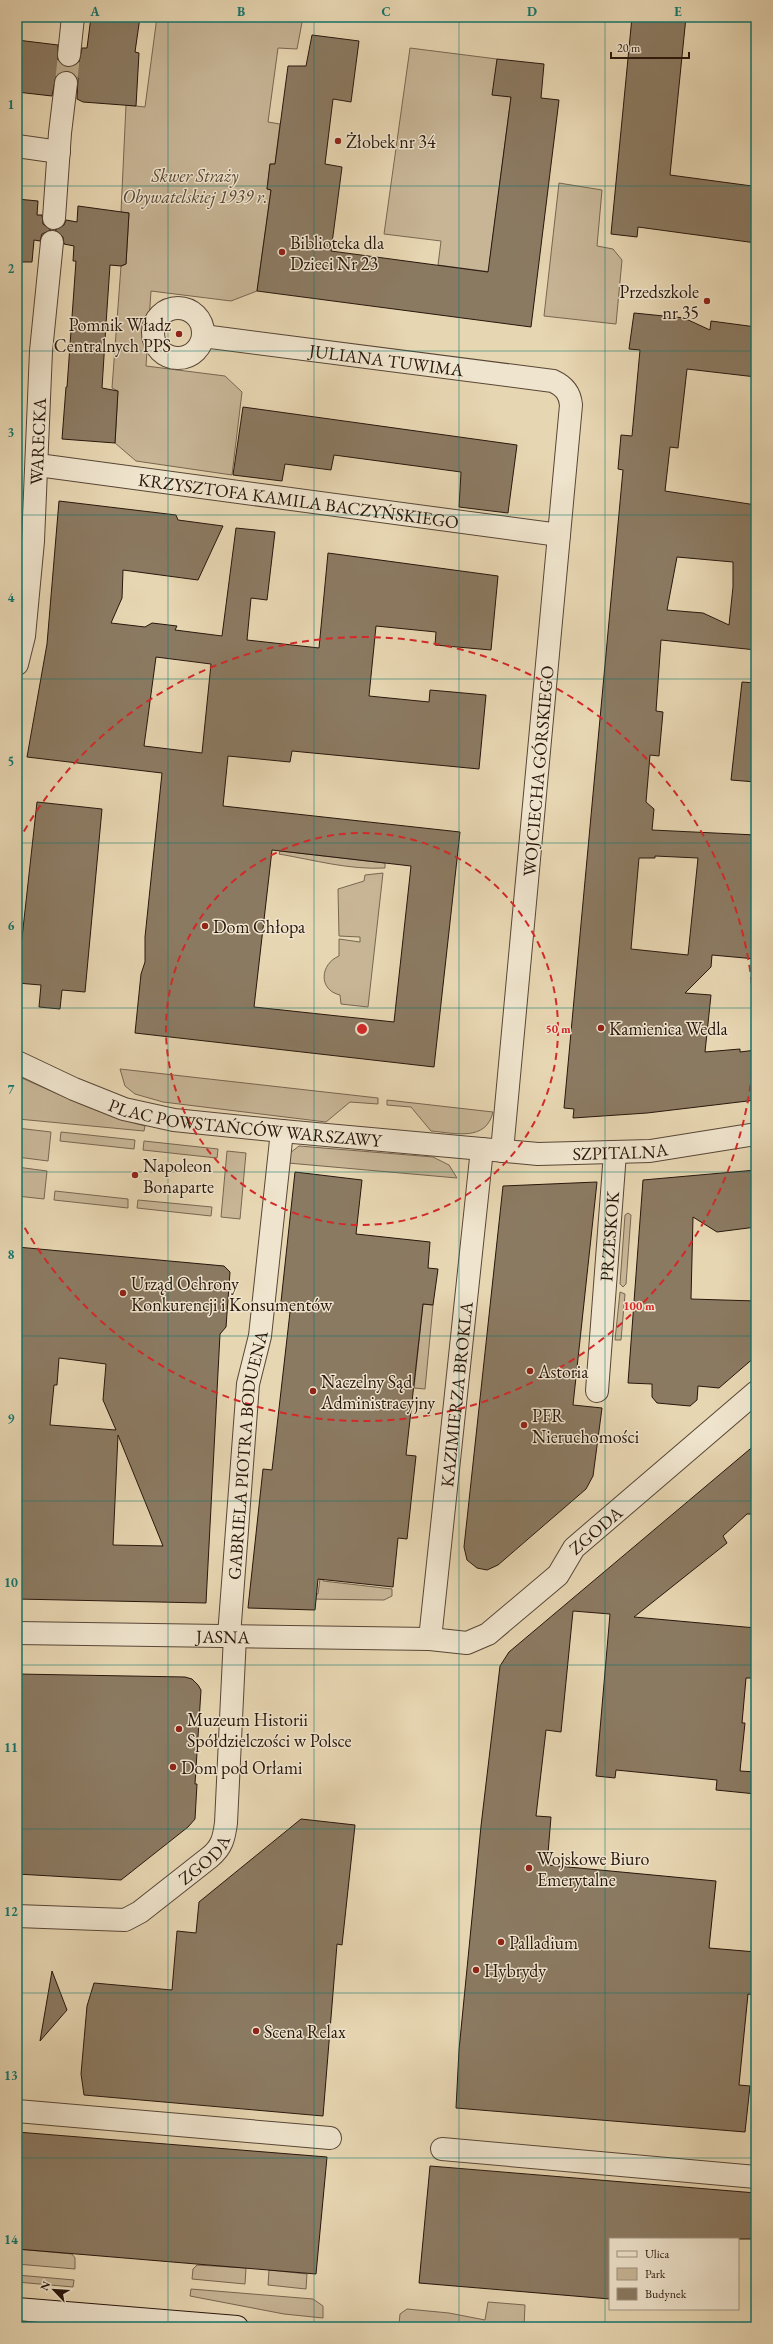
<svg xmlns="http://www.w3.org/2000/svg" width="773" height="2344" font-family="'EB Garamond',serif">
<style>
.green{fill:#c7b596;stroke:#786651}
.building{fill:#8b7a62;stroke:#28160c;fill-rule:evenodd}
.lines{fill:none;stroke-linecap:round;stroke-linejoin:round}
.street-tunnel{stroke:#c1b091;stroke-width:22;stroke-dasharray:22 11;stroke-linecap:butt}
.street-casing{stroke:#584636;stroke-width:24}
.secondary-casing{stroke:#28160c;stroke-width:24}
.street{stroke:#efe4cd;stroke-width:22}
.secondary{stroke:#efe4cd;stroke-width:22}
.grid{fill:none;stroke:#0f766e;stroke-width:1;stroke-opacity:0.55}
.ring{fill:none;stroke:#d62828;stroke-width:2;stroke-dasharray:7 5}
.poi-dot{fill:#8f2418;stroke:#efe4cd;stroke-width:1.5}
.labels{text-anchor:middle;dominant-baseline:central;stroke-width:3;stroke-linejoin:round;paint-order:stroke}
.poi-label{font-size:18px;fill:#28160c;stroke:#efe4cd;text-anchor:start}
.park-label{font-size:18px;font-style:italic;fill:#584635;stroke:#efe4cd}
.street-label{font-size:18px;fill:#28160c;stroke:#efe4cd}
.centre{fill:#d62828;stroke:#efe4cd;stroke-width:2}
.ring-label{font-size:12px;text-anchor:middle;font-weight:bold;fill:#d62828;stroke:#efe4cd;stroke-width:3;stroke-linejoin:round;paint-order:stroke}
.neatline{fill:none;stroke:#0f766e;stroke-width:1.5}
.grid-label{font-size:13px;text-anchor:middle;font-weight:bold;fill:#0f766e}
</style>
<rect width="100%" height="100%" fill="#e7d6b2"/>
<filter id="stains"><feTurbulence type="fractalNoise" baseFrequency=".005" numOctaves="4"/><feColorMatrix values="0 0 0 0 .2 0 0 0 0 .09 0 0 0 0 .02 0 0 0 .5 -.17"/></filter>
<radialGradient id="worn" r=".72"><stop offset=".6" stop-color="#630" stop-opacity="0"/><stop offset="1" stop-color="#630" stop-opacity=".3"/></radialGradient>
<!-- green -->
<g class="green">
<path d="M 157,17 L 303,17 L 297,49 L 278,48 L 268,122 L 280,124 L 275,164 L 270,164 L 267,189 L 271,190 L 257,291 L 231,301 L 151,291 L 146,366 L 225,376 L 242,392 L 232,475 L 136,461 L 115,443 L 118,391 L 112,388 L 121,266 L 126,264 L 129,213 L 121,212 L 126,105 L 145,107 Z"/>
<path d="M 410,48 L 497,59 L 511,97 L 490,259 L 491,272 L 438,265 L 441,241 L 384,234 Z"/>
<path d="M 559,183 L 602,190 L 597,246 L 613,249 L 622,260 L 616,324 L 544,316 Z"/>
<path d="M 280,851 L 385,863 L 385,868 C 349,870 314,860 279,854 Z"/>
<path d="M 383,873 L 368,1007 L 341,1004 L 340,995 C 318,990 320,964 339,956 L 339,939 L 360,942 L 360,937 L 339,936 L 338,889 L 364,881 L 365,875 Z"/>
<path d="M 120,1069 L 378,1098 L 378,1104 L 350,1102 L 326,1122 L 163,1102 L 135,1094 L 125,1086 Z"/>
<path d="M 22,1078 C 62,1096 102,1115 145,1126 L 144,1131 L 18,1119 Z"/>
<path d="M 387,1100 L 493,1112 C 486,1142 455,1133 431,1131 L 411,1107 L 387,1105 Z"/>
<path d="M 17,1128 L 51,1132 L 48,1161 L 17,1157 Z"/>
<path d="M 61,1132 L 135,1140 L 134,1149 L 60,1141 Z"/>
<path d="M 144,1141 L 218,1149 L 217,1158 L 143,1150 Z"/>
<path d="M 299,1146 L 433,1157 L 449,1165 L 457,1178 L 288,1163 L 290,1153 Z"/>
<path d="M 227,1151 L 246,1153 L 240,1219 L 221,1217 Z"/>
<path d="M 17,1167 L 47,1171 L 44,1199 L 17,1196 Z"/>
<path d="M 55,1191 L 128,1199 L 128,1208 L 54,1200 Z"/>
<path d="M 138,1200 L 212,1207 L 211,1216 L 137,1208 Z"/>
<path d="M 628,1213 L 631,1215 L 626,1284 L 623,1287 L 620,1284 L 625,1215 Z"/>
<path d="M 620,1292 L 625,1294 L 621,1340 L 615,1340 Z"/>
<path d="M 423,1304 L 433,1305 L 425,1389 L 414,1388 Z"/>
<path d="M 320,1579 L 323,1579 L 323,1581 L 392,1589 L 392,1596 L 384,1600 L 308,1599 L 309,1594 L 318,1594 Z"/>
<path d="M 17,2249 L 72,2254 L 75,2258 L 75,2269 L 17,2264 Z"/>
<path d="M 197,2265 L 246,2268 L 245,2284 L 192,2279 L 193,2269 Z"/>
<path d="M 269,2270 L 307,2274 L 306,2289 L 268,2285 Z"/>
<path d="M 17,2275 L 74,2280 L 73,2287 L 17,2282 Z"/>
<path d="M 191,2289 L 313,2299 L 323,2306 L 323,2318 L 284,2314 L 190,2296 Z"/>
<path d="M 488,2302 L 525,2305 L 524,2327 L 437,2327 L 399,2324 L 400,2314 L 407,2309 L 449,2313 L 485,2320 Z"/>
<path d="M 17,2321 L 95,2327 L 17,2327 Z"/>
</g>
<!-- building -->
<g class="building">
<path d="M 91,17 L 140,17 L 135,52 L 139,53 L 136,106 L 83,102 L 77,99 L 78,78 L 74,73 L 67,71 L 61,72 L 56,76 L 52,96 L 17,92 L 17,40 L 58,45 L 58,60 L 67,67 L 74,67 L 79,62 L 82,48 L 87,48 Z"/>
<path d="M 632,17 L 686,17 L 670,175 L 752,186 L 751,191 L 756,191 L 756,243 L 638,227 L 637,237 L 611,234 Z"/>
<path d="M 312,35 L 359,41 L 351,102 L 333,99 L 325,164 L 342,167 L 331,251 L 488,272 L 511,97 L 492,95 L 497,59 L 544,64 L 541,98 L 559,100 L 531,327 L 257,291 L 271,190 L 267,189 L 270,164 L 275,164 L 288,66 L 306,66 Z"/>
<path d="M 17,199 L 38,201 L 37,215 L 42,215 L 43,224 L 51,230 L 42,234 L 40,241 L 34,240 L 32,262 L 17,262 Z"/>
<path d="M 78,206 L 129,213 L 126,264 L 121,266 L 110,265 L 106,324 L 102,388 L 118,391 L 115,443 L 62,439 L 66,387 L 67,387 L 76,261 L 73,261 L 74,246 L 64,244 L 63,237 L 55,230 L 64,225 L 66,220 L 77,222 Z"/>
<path d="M 634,313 L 684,318 L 710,330 L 711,321 L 756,327 L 756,377 L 687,369 L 678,448 L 670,447 L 665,491 L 756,505 L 756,650 L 661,640 L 656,711 L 663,712 L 659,756 L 650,755 L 646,802 L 654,809 L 652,830 L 756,835 L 756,959 L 712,955 L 711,967 L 685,993 L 711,995 L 705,1052 L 740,1049 L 740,1052 L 756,1050 L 756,1100 L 647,1113 L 573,1118 L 574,1109 L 564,1108 L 623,470 L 618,469 L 621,435 L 632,436 L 640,350 L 629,349 ZM 677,557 L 733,562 L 733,587 L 729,625 L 703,613 L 667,610 ZM 655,856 L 698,858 L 688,955 L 631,949 L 639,858 L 655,858 Z"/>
<path d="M 243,407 L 517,445 L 508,513 L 459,507 L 461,472 L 334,455 L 331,470 L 285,464 L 282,481 L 233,475 Z"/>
<path d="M 59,501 L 176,515 L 178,520 L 223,526 L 198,580 L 123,570 L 122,598 L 111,623 L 145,627 L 152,623 L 177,626 L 175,630 L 222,636 L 236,528 L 275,532 L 267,600 L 251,598 L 247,640 L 319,648 L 328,553 L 498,576 L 491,650 L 435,645 L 436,632 L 376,626 L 369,696 L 429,702 L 430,690 L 486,695 L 479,769 L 292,751 L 290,762 L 228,756 L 223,806 L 460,832 L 434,1067 L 135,1033 L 141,974 L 145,962 L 145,937 L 162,773 L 27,757 L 47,644 ZM 156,657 L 211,664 L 202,753 L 144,746 ZM 272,850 L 411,866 L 394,1022 L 254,1007 Z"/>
<path d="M 742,682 L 756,683 L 756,782 L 731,780 Z"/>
<path d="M 37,802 L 102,809 L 85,992 L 62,990 L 60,1009 L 39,1007 L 41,985 L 17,983 Z"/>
<path d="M 756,1170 L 756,1227 L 717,1232 L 693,1217 L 691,1299 L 756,1301 L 756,1356 L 719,1388 L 698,1386 L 697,1400 L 690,1406 L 657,1403 L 652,1397 L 652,1384 L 628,1383 L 643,1180 Z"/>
<path d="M 295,1172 L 362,1180 L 356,1234 L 430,1242 L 428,1268 L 438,1269 L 433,1305 L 423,1304 L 406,1455 L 416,1456 L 407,1539 L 398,1538 L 393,1587 L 318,1579 L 315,1610 L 248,1608 L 263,1469 L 272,1470 L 290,1312 L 280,1311 Z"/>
<path d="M 597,1182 L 573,1405 L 602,1408 L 593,1476 L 586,1489 L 498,1565 L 487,1570 L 477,1568 L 467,1560 L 464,1547 L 503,1186 Z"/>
<path d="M 17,1247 L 224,1266 L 230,1272 L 226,1327 L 220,1334 L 206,1603 L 17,1599 L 17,1339 L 19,1313 L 17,1313 ZM 59,1358 L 106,1364 L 103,1400 L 116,1430 L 50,1425 L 54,1385 L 57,1385 ZM 118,1435 L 163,1546 L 113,1545 Z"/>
<path d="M 756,1444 L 756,1514 L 747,1514 L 723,1536 L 727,1543 L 634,1617 L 756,1628 L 756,1678 L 746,1678 L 742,1723 L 745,1723 L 740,1771 L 756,1772 L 756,1794 L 716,1790 L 717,1780 L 616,1770 L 615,1778 L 596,1776 L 610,1614 L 573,1611 L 561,1732 L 546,1730 L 536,1816 L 551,1817 L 547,1865 L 716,1881 L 709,1948 L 756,1952 L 756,1995 L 748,1994 L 739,2085 L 750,2086 L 745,2132 L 456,2108 L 459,2050 L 481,1826 L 500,1666 L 509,1652 Z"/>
<path d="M 17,1674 L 185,1677 L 192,1679 L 198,1685 L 201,1690 L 195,1784 L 197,1784 L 195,1819 L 188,1827 L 121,1880 L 17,1874 Z"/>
<path d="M 301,1819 L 355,1825 L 342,1945 L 337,1944 L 323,2116 L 84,2095 L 81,2074 L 87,2006 L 94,1983 L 172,1990 L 177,1931 L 196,1933 L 199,1902 Z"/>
<path d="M 52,1971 L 67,2010 L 40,2041 Z"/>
<path d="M 17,2132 L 327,2157 L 316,2274 L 17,2249 Z"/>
<path d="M 430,2166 L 756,2193 L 756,2239 L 610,2239 L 610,2299 L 419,2283 Z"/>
</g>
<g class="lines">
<!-- street-tunnel -->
<path class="street-tunnel" d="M 66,83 L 69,55"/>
<defs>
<g id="street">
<path d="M 69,55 L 73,17"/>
<path d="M 17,146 L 59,152"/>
<path d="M 54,218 L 60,133 L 66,83"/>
<circle cx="178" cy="333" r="25"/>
<path id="s1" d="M 203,336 L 553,381 C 564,386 570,393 571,405 L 502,1151"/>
<path id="s2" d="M 38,465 L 559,535"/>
<path id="s3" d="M 17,664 L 24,636 L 33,541 L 41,351 L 52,242"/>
<path id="s4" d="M 17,1062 L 74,1089 L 124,1109 L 174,1120 L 282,1131 L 538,1154 L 650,1151 L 756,1134"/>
<path id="s5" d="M 597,1391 L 615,1153"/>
<path id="s6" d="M 17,1633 L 430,1639 L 467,1643 L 488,1634 L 558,1575 L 574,1548 L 756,1392"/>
<path id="s7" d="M 229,1636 L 248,1384 L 260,1336 L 282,1131"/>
<path id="s8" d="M 430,1639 L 482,1149"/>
<path id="s9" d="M 17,1916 L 125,1920 L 140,1912 L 210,1857 C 222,1847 224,1838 226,1823 L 235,1636"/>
<path d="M 17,2111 L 330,2138"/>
<path d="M 442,2149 L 756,2177"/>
</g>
<path id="secondary" d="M 17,2309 L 237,2327"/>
</defs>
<!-- street casing -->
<use href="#street" class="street-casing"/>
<!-- secondary casing -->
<use href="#secondary" class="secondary-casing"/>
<!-- street -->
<use href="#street" class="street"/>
<!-- secondary -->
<use href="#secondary" class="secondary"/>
</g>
<!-- grid -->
<path class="grid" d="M 168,17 L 168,2327M 314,17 L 314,2327M 459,17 L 459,2327M 605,17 L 605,2327M 17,186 L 756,186M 17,351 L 756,351M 17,515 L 756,515M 17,679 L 756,679M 17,843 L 756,843M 17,1008 L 756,1008M 17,1172 L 756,1172M 17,1336 L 756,1336M 17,1501 L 756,1501M 17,1665 L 756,1665M 17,1829 L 756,1829M 17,1993 L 756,1993M 17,2158 L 756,2158"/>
<!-- distance rings -->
<g class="ring">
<circle cx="362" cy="1029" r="196"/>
<path d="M18 842A392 392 0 1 1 18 1216"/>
</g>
<!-- markers -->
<g class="poi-dot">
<circle cx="338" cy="141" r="4"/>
<circle cx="282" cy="252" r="4"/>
<circle cx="707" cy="301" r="4"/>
<circle cx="179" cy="334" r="4"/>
<circle cx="205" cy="926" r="4"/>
<circle cx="601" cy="1028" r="4"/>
<circle cx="135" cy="1175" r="4"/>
<circle cx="123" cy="1293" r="4"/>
<circle cx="530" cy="1371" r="4"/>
<circle cx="313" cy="1391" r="4"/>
<circle cx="524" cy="1425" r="4"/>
<circle cx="179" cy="1729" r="4"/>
<circle cx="173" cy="1767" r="4"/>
<circle cx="529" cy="1868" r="4"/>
<circle cx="501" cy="1942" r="4"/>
<circle cx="476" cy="1970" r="4"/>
<circle cx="256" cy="2031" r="4"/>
</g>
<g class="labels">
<!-- poi labels -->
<g class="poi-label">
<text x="346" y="141">Żłobek nr 34</text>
<text x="290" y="242">Biblioteka dla<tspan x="290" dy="21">Dzieci Nr 23</tspan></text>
<text x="699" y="291" text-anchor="end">Przedszkole<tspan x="699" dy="21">nr 35</tspan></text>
<text x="171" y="324" text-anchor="end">Pomnik Władz<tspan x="171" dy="21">Centralnych PPS</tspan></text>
<text x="213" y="926">Dom Chłopa</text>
<text x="609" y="1028">Kamienica Wedla</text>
<text x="143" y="1165">Napoleon<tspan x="143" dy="21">Bonaparte</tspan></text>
<text x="131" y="1283">Urząd Ochrony<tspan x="131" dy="21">Konkurencji i Konsumentów</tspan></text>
<text x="538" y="1371">Astoria</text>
<text x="321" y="1381">Naczelny Sąd<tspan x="321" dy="21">Administracyjny</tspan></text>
<text x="532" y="1415">PFR<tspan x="532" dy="21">Nieruchomości</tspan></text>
<text x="187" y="1719">Muzeum Historii<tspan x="187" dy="21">Spółdzielczości w Polsce</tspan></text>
<text x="181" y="1767">Dom pod Orłami</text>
<text x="537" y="1858">Wojskowe Biuro<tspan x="537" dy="21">Emerytalne</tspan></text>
<text x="509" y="1942">Palladium</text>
<text x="484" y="1970">Hybrydy</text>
<text x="264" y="2031">Scena Relax</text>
</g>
<!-- park labels -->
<g class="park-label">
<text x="195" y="175">Skwer Straży<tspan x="195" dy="21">Obywatelskiej 1939 r.</tspan></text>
</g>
<!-- street labels -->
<g class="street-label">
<text stroke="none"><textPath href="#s1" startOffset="185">JULIANA TUWIMA</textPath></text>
<text stroke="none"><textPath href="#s3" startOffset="224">WARECKA</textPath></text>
<text stroke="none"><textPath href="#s2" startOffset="263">KRZYSZTOFA KAMILA BACZYŃSKIEGO</textPath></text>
<text transform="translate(538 771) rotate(-85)">WOJCIECHA GÓRSKIEGO</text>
<text stroke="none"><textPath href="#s4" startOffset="239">PLAC POWSTAŃCÓW WARSZAWY</textPath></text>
<text stroke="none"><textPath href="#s4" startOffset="616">SZPITALNA</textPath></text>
<text stroke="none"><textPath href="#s5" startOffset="155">PRZESKOK</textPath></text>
<text stroke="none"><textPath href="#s8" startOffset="246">KAZIMIERZA BROKLA</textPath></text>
<text stroke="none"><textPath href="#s7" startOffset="182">GABRIELA PIOTRA BODUENA</textPath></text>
<text stroke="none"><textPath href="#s6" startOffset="624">ZGODA</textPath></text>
<text stroke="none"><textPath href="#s6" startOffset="206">JASNA</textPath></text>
<text stroke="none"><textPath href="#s9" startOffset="208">ZGODA</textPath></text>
</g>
</g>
<circle cx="362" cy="1029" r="6" class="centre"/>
<g class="ring-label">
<text x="558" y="1033">50 m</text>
<text x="639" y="1310">100 m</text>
</g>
<!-- margin -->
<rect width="773" height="2344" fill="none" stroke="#e7d6b2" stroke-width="44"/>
<!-- legend -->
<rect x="609" y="2238" width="130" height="72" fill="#efe4cd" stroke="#9f9280"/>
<rect x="617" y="2251" width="20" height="6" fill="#efe4cd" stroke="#9f9280"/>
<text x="645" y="2258" font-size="12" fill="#28160c">Ulica</text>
<rect x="617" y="2268" width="20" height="12" fill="#c7b596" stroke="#9f9280"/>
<text x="645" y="2278" font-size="12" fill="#28160c">Park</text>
<rect x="617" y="2288" width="20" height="12" fill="#8b7a62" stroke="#9f9280"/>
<text x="645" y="2298" font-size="12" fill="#28160c">Budynek</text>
<!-- north arrow -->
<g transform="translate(54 2290) rotate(295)" stroke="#efe4cd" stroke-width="3" paint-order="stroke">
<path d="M0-3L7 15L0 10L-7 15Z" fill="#28160c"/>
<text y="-6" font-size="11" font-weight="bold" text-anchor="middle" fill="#28160c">N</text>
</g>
<!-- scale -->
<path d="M611 52v6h78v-6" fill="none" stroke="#28160c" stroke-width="2"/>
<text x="617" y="52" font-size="12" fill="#28160c" stroke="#efe4cd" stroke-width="3" paint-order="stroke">20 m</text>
<rect x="22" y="22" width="729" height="2300" class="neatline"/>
<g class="grid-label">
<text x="95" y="16">A</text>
<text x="241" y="16">B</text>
<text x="386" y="16">C</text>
<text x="532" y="16">D</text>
<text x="678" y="16">E</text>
<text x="11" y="109">1</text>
<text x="11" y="273">2</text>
<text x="11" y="437">3</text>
<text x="11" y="602">4</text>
<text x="11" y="766">5</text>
<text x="11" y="930">6</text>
<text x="11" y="1094">7</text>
<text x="11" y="1259">8</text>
<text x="11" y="1423">9</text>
<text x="11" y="1587">10</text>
<text x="11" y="1752">11</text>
<text x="11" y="1916">12</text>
<text x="11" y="2080">13</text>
<text x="11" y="2244">14</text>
</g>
<rect width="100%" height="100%" filter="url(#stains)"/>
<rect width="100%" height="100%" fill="url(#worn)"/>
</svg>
